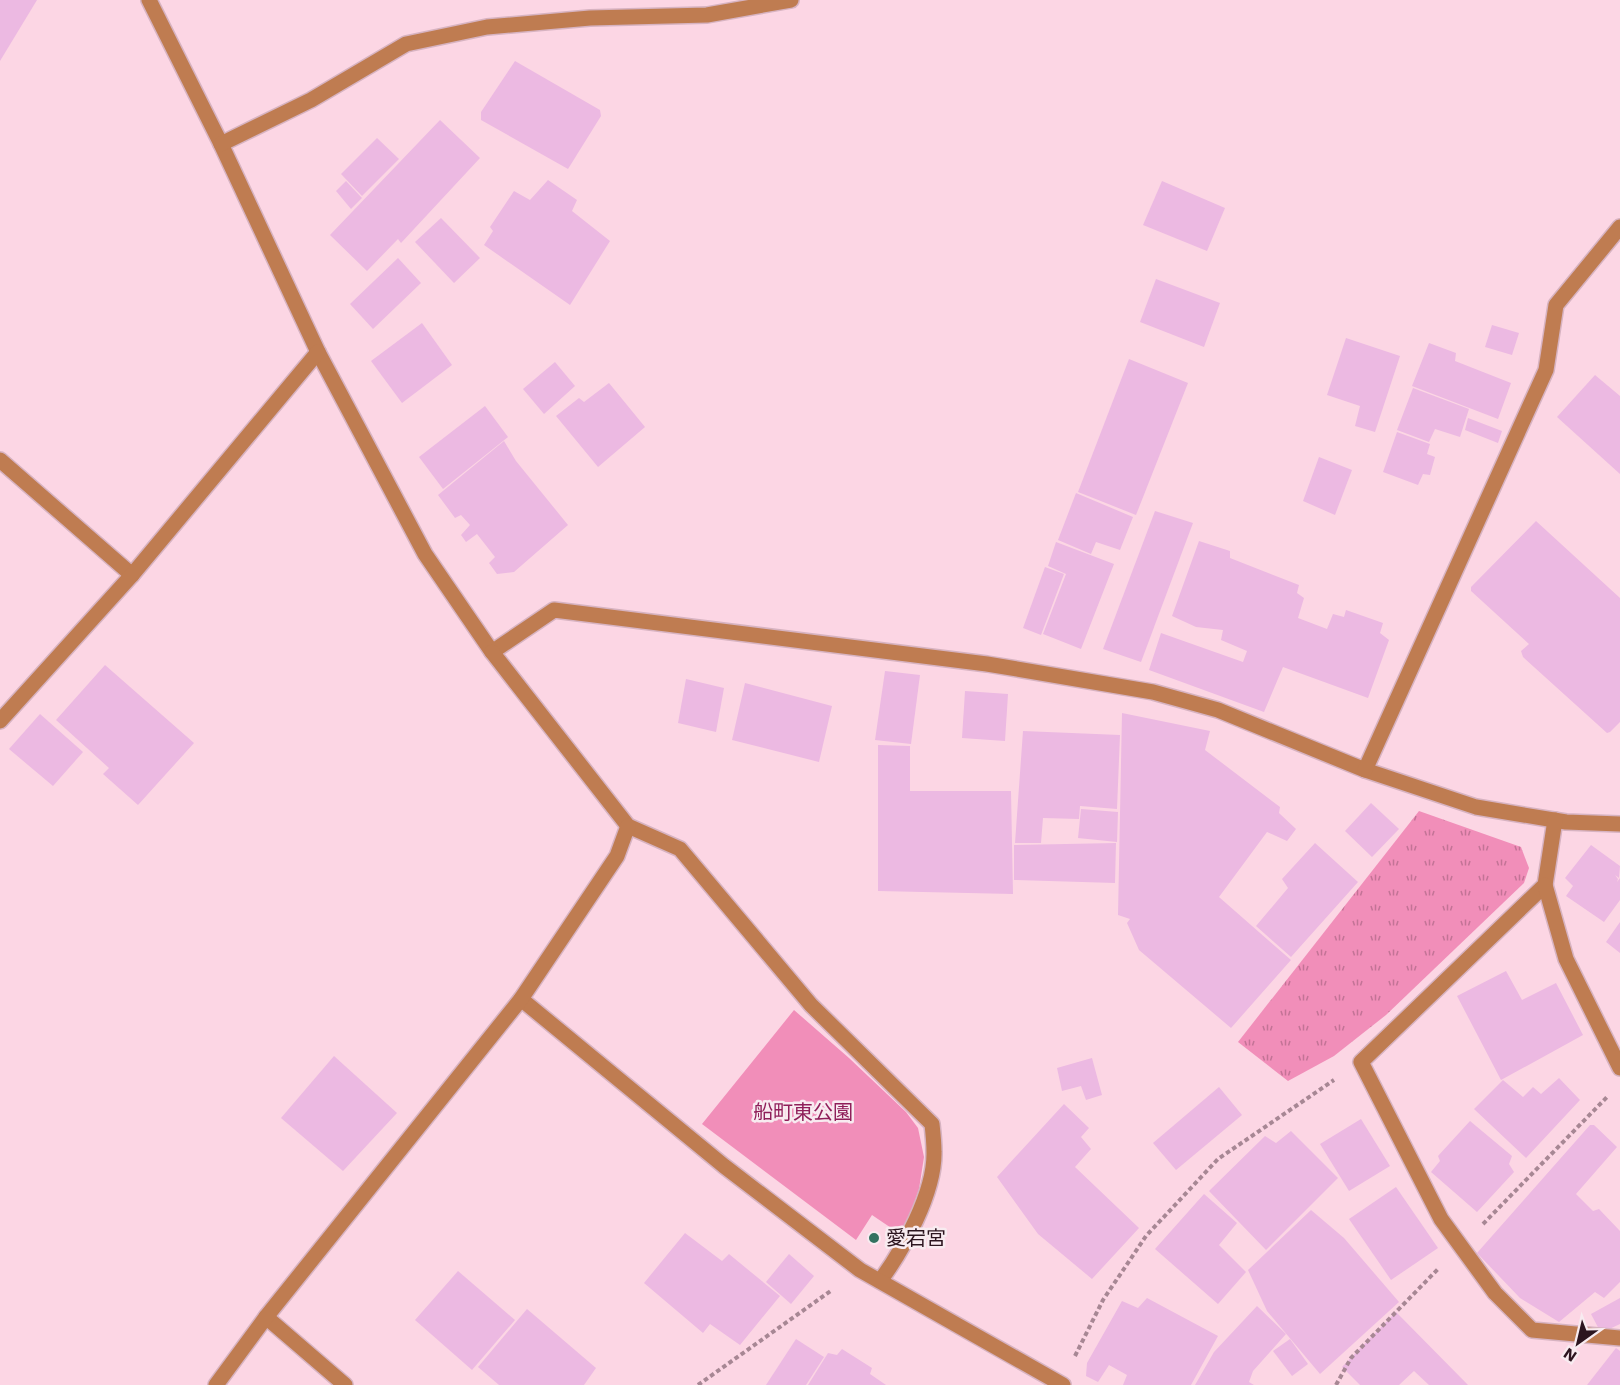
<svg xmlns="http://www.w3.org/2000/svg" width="1620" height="1385" font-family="'Work Sans','Noto Sans JP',sans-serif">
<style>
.grass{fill:url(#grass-tufts)}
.green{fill:#f18eb9}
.building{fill:#ecb9e2}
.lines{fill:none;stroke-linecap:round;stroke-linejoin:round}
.minor-casing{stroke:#d7b3c1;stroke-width:18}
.path{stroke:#a78794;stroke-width:4;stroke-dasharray:4.5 3;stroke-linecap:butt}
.minor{stroke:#bf7c51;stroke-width:15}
.poi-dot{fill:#327260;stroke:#f8ebf0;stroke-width:2}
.labels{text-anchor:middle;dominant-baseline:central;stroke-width:5;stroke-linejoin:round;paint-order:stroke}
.park-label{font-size:20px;fill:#8f1f5a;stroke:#f8ebf0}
.poi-label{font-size:20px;fill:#2c151f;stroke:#f8ebf0;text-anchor:start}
</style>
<defs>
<pattern id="grass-tufts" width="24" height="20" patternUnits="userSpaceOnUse" patternTransform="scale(1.5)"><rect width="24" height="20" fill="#f18eb9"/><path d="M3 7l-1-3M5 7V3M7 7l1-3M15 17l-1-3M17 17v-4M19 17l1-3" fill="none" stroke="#c37396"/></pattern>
</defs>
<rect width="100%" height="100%" fill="#fcd6e4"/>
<!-- grass -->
<path class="grass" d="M 1419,811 L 1521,847 L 1529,868 L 1524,883 L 1386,1015 L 1334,1056 L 1288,1081 L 1238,1042 Z"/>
<!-- green -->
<path class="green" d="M 794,1010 L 849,1058 L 906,1112 L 918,1128 L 924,1157 L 919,1189 L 903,1236 L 872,1215 L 856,1240 L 702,1124 Z"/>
<!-- building -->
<g class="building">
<path d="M 0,0 L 37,0 L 0,61 Z"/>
<path d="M 515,61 L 600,110 L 601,116 L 568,169 L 481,120 L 481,112 Z"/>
<path d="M 440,120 L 480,158 L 401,243 L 398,239 L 367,271 L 330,235 Z"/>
<path d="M 377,138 L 399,159 L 362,196 L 341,174 Z"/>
<path d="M 548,180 L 577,200 L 572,211 L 610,241 L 570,305 L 484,245 L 493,231 L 490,227 L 514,191 L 530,200 Z"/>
<path d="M 346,181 L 362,198 L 351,209 L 336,191 Z"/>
<path d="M 1162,181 L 1225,208 L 1207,251 L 1143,225 Z"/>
<path d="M 441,218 L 480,258 L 454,283 L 415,242 Z"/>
<path d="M 398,258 L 421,283 L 373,329 L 350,304 Z"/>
<path d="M 1156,279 L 1220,303 L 1204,347 L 1140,322 Z"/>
<path d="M 422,323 L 452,365 L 402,403 L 371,361 Z"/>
<path d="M 1492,325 L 1519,333 L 1512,355 L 1485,347 Z"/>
<path d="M 1346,338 L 1400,356 L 1375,432 L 1355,426 L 1360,406 L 1327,395 Z"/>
<path d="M 1429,343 L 1456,353 L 1455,361 L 1511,383 L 1498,419 L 1412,386 Z"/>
<path d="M 1129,359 L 1188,383 L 1136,515 L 1078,492 Z"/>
<path d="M 555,362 L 575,386 L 544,414 L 523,389 Z"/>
<path d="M 1595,375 L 1620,396 L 1620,474 L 1557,417 Z"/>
<path d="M 609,383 L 645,427 L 598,467 L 556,416 L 579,398 L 584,402 Z"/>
<path d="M 1413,388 L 1469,409 L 1460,437 L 1435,429 L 1429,442 L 1397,430 Z"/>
<path d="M 485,406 L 508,437 L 443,489 L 419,457 Z"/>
<path d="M 1468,418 L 1502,431 L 1498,443 L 1465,430 Z"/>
<path d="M 1397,432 L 1430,444 L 1427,454 L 1435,457 L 1430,475 L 1423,474 L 1418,485 L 1383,472 Z"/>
<path d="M 504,441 L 516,461 L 568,525 L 514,572 L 497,574 L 489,563 L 495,557 L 477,534 L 466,542 L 461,535 L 470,525 L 461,515 L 455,518 L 438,495 Z"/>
<path d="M 1319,457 L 1352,470 L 1335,515 L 1303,501 Z"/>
<path d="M 1076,493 L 1133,517 L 1120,550 L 1096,542 L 1091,554 L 1058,540 Z"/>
<path d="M 1155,511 L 1193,523 L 1141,662 L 1103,649 Z"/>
<path d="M 1536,521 L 1620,598 L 1620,722 L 1610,732 L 1607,733 L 1523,657 L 1521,651 L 1529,644 L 1471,591 L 1471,587 Z"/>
<path d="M 1199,541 L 1230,551 L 1230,558 L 1299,585 L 1297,593 L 1304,598 L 1298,618 L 1327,629 L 1333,614 L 1344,617 L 1346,610 L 1383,623 L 1380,633 L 1389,640 L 1368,698 L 1283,667 L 1264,712 L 1149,670 L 1161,633 L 1243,662 L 1247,651 L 1221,640 L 1223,630 L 1196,627 L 1172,616 Z"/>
<path d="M 1056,542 L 1114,564 L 1081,649 L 1043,634 L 1066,574 L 1048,566 Z"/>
<path d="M 1045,567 L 1064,574 L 1041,635 L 1023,628 Z"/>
<path d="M 105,665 L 194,743 L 138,805 L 103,774 L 109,768 L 56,720 Z"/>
<path d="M 885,671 L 920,675 L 911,744 L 875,740 Z"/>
<path d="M 686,679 L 724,688 L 716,732 L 678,723 Z"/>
<path d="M 745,683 L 832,706 L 819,762 L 732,740 Z"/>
<path d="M 965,691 L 1008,694 L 1005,741 L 962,738 Z"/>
<path d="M 1122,713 L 1210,731 L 1205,750 L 1280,807 L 1279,813 L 1296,829 L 1287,841 L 1267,832 L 1219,897 L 1291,960 L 1231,1028 L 1139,950 L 1127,923 L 1130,919 L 1118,915 Z"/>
<path d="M 40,714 L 83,752 L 53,786 L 9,749 Z"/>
<path d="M 1023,731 L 1120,735 L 1117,809 L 1080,806 L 1079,819 L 1043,818 L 1041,843 L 1015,843 Z"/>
<path d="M 878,745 L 910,746 L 910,791 L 1011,791 L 1013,894 L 878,891 Z"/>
<path d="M 1371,803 L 1399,829 L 1372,857 L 1345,831 Z"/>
<path d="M 1081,809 L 1118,812 L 1117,842 L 1078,838 Z"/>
<path d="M 1116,843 L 1115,883 L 1014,880 L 1014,845 Z"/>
<path d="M 1315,843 L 1358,882 L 1291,957 L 1256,926 L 1288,888 L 1282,879 Z"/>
<path d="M 1591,845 L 1620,866 L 1619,878 L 1615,875 L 1618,879 L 1617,882 L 1620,878 L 1620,900 L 1604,922 L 1566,896 L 1573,886 L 1565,878 Z"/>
<path d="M 1620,922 L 1620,953 L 1606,942 Z"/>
<path d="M 1506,971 L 1522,1000 L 1556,983 L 1583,1035 L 1501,1080 L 1457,996 Z"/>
<path d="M 334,1056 L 397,1113 L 343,1171 L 281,1118 Z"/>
<path d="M 1092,1058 L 1102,1095 L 1086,1100 L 1081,1086 L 1062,1091 L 1057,1068 Z"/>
<path d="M 1559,1078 L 1580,1100 L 1526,1158 L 1474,1109 L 1503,1080 L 1523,1097 L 1533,1087 L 1541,1094 Z"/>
<path d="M 1219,1087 L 1242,1115 L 1176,1170 L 1153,1143 Z"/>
<path d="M 1064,1104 L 1089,1128 L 1081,1137 L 1091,1149 L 1075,1167 L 1139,1228 L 1092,1279 L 1038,1234 L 997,1177 Z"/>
<path d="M 1361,1119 L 1390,1166 L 1349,1191 L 1320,1144 Z"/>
<path d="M 1470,1121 L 1512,1156 L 1509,1164 L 1514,1172 L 1477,1212 L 1431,1172 L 1440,1161 L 1438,1156 Z"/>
<path d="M 1590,1125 L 1594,1125 L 1617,1147 L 1576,1194 L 1593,1211 L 1599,1209 L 1620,1231 L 1620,1282 L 1604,1298 L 1595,1292 L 1559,1322 L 1520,1298 L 1477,1253 Z"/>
<path d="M 1291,1131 L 1338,1178 L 1266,1250 L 1209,1191 L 1265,1136 L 1276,1143 Z"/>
<path d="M 1396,1187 L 1438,1248 L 1391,1280 L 1349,1219 Z"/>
<path d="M 1204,1194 L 1237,1223 L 1219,1245 L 1246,1272 L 1218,1304 L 1155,1249 Z"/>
<path d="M 1311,1210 L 1344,1238 L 1399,1302 L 1320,1374 L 1267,1311 L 1248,1270 Z"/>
<path d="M 685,1233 L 722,1261 L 729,1254 L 780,1296 L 740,1345 L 710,1324 L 703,1333 L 644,1283 Z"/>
<path d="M 789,1254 L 814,1276 L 791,1304 L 766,1282 Z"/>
<path d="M 458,1271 L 515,1320 L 472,1370 L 415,1320 Z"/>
<path d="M 1147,1298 L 1218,1336 L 1191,1385 L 1123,1385 L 1127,1375 L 1109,1365 L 1098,1382 L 1086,1376 L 1087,1363 L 1122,1301 L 1138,1308 Z"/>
<path d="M 1620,1298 L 1620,1324 L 1601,1333 L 1591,1314 Z"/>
<path d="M 1257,1306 L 1286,1334 L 1253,1371 L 1249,1382 L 1254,1385 L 1195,1385 L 1214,1352 Z"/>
<path d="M 527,1309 L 596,1368 L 584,1385 L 499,1385 L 478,1367 Z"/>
<path d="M 1396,1312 L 1468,1385 L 1429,1385 L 1414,1371 L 1399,1385 L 1360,1385 L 1342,1367 Z"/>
<path d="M 796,1339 L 824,1357 L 806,1385 L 766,1385 Z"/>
<path d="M 1290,1339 L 1308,1364 L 1292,1376 L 1273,1351 Z"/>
<path d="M 1616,1348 L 1620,1351 L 1620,1385 L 1587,1385 Z"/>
<path d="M 842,1349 L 872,1368 L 870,1374 L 886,1385 L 808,1385 L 828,1353 L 837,1355 Z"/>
</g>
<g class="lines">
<defs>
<g id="minor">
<path d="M 149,0 L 221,144 L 318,352 L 425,554 L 492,652 L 554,610 L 987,664 L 1153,692 L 1218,710 L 1365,770 L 1476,807 L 1566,822 L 1620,824"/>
<path d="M 221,144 L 311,100 L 406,44 L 487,27 L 590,18 L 707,15 L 791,0"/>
<path d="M 0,460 L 132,575"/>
<path d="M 492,652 L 628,826 L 680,849 L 811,1005 L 932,1124 C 933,1133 934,1143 934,1152 C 935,1192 903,1250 880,1281"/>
<path d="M 0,721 L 132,575 L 318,352"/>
<path d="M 1365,770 L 1546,370 L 1556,305 L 1620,227"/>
<path d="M 1555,820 L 1545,885 L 1361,1062 L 1441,1219 L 1495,1293 L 1532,1330 L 1620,1338"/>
<path d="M 1545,885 L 1566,959 L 1620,1068"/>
<path d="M 521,999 L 724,1166 L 860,1270 L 1063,1385"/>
<path d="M 266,1317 L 345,1385"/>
<path d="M 216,1385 L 266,1317 L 521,999 L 617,856 L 628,826"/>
</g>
</defs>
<!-- minor casing -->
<use href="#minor" class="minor-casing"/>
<!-- path -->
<g class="path">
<path d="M 1483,1224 L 1608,1096"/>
<path d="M 1075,1356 L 1103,1300 L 1146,1236 L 1218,1159 L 1334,1080"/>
<path d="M 698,1385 L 832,1290"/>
<path d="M 1336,1385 L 1351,1358 L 1438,1269"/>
</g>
<!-- minor -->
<use href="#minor" class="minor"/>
</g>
<!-- markers -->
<circle class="poi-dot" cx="874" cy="1238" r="6"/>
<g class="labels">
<!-- park labels -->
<g class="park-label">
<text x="803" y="1112">船町東公園</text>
</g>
<!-- poi labels -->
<g class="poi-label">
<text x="886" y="1238">愛宕宮</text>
</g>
</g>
<!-- north arrow -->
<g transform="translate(1578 1343) rotate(214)" stroke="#f8ebf0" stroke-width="4.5" paint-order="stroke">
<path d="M0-4.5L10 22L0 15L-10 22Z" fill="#2c151f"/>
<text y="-9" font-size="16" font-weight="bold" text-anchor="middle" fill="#2c151f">N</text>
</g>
</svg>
